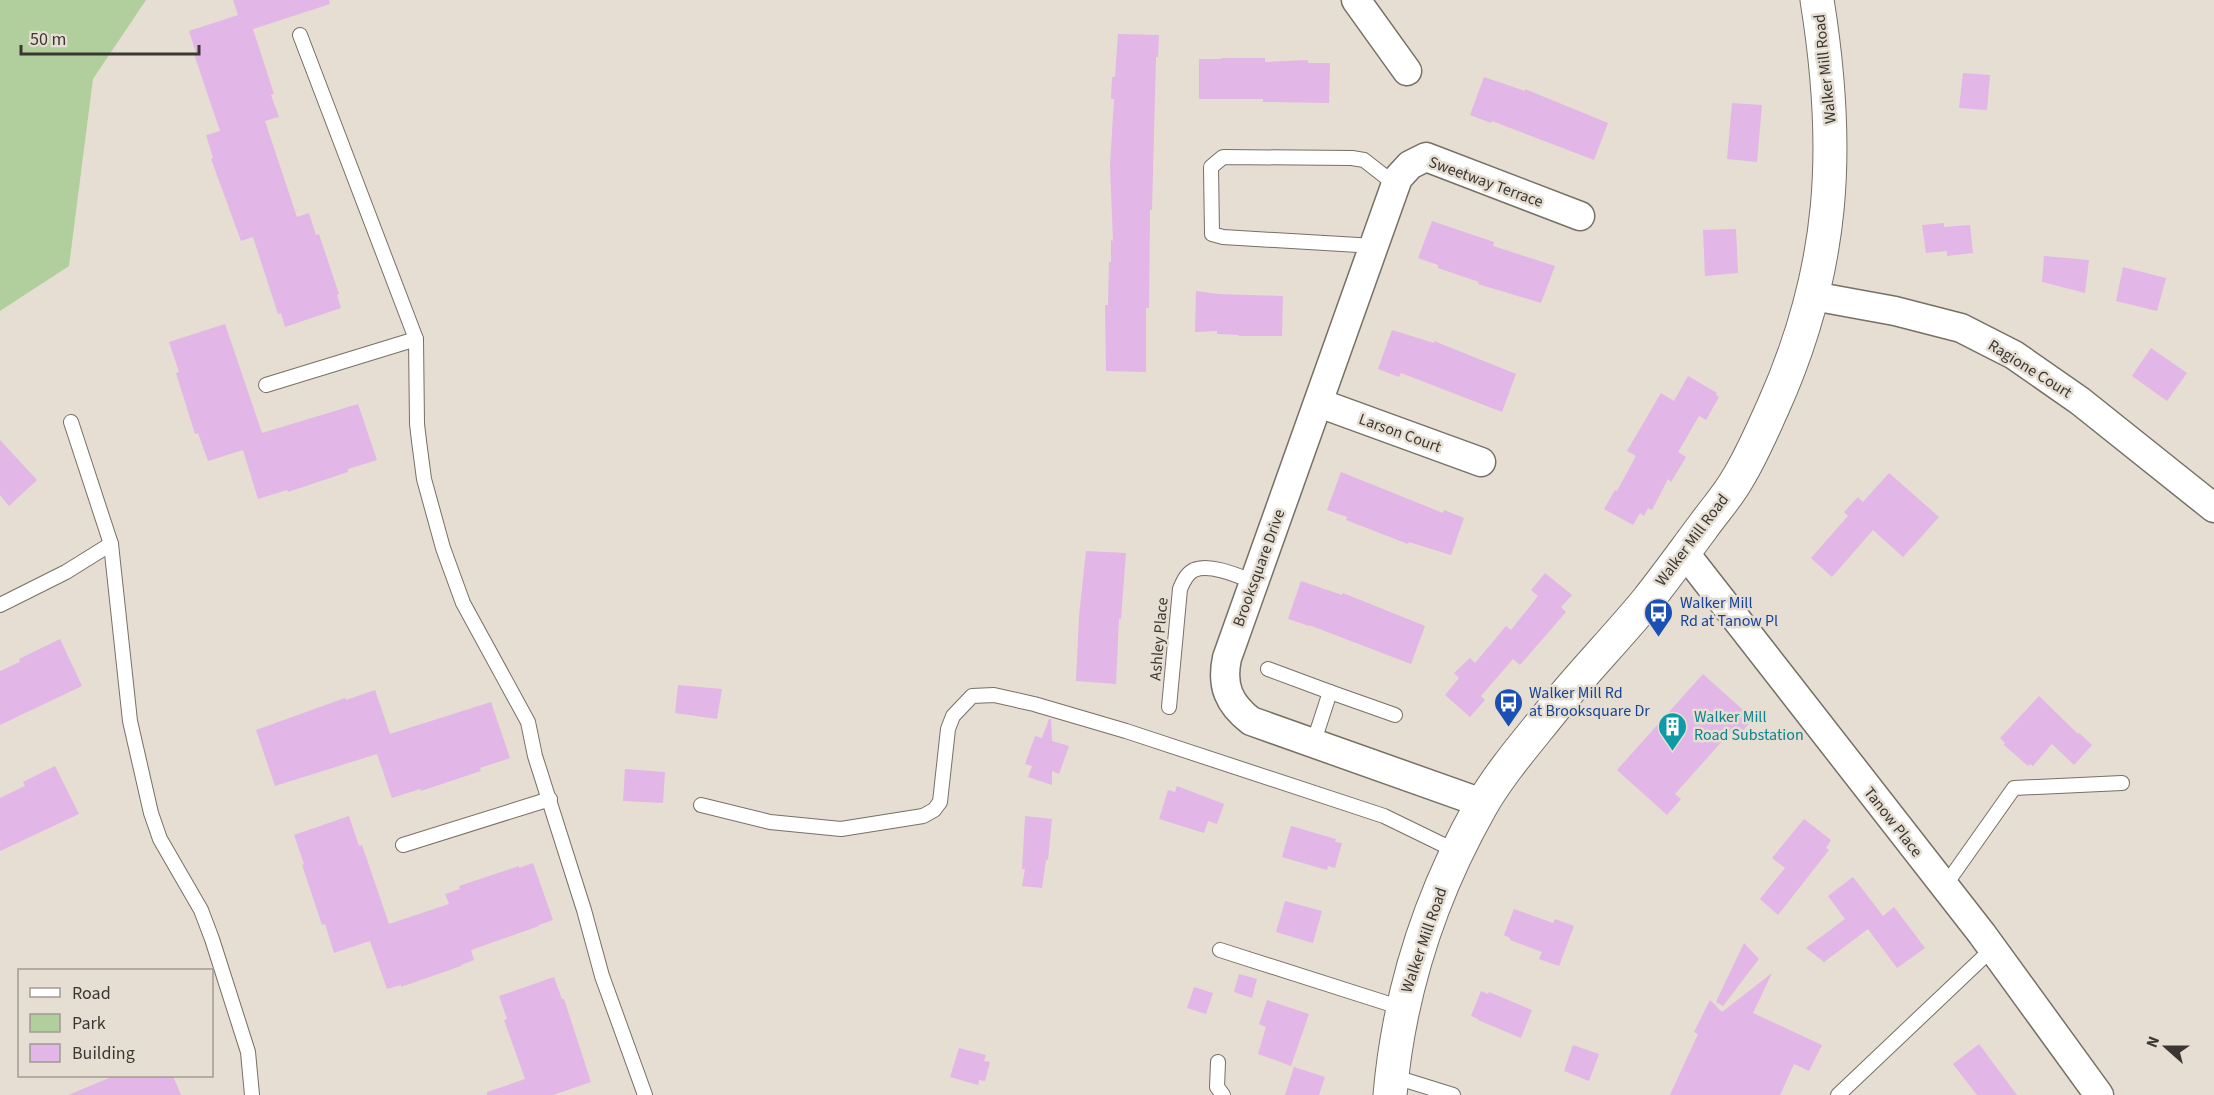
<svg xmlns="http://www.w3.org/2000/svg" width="2214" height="1095" font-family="'Source Sans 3',sans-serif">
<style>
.green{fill:#b1cf9c}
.building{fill:#e2b6e6}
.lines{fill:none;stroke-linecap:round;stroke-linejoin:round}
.service-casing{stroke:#767065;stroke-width:16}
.minor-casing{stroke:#767065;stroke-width:31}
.tertiary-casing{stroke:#767065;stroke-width:35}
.service{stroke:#fff;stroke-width:14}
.minor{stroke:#fff;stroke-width:28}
.tertiary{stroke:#fff;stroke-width:33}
.labels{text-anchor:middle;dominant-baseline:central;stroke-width:5;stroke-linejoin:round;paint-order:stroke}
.street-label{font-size:16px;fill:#3a3732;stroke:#e6ded2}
.transit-label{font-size:16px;fill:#164399;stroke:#e6ded2;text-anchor:start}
.culture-label{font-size:16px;fill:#0d838f;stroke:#e6ded2;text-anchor:start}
</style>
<rect width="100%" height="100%" fill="#e6ded2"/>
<!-- green -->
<path class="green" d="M 0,0 L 146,0 L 93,79 L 69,266 L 0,311 Z"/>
<!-- building -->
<g class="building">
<path d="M 233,0 L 329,0 L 330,4 L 253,29 L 274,94 L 271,95 L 279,117 L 265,121 L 297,217 L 309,213 L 316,235 L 319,234 L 339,294 L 337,295 L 341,308 L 285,327 L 281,313 L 278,314 L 253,237 L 241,241 L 211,159 L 213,158 L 206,135 L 220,131 L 194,54 L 196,53 L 189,31 L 238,15 Z"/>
<path d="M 1118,34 L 1159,35 L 1158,57 L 1156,57 L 1152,210 L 1150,210 L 1149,308 L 1146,308 L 1146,372 L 1106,371 L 1105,305 L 1108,305 L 1109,262 L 1111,262 L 1111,240 L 1113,241 L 1110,166 L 1114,99 L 1111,99 L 1112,77 L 1115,77 Z"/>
<path d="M 1221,58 L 1265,58 L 1265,62 L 1308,60 L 1308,63 L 1330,63 L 1329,103 L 1263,102 L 1263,99 L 1199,99 L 1199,59 L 1221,59 Z"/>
<path d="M 1963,73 L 1990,75 L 1987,110 L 1959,108 Z"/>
<path d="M 1484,77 L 1525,91 L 1525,89 L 1608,123 L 1594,160 L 1492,121 L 1491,123 L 1470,115 Z"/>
<path d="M 1732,103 L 1762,105 L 1757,162 L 1727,159 Z"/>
<path d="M 1432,221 L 1494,242 L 1493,246 L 1555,266 L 1541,303 L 1478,284 L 1479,282 L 1438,268 L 1438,265 L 1418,258 Z"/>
<path d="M 1944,223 L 1944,227 L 1970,225 L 1973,253 L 1947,256 L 1947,251 L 1926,253 L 1922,225 Z"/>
<path d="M 1736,229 L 1738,273 L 1705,276 L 1703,230 Z"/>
<path d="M 2044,256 L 2089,260 L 2085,293 L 2042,282 Z"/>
<path d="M 2123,267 L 2166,278 L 2157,311 L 2116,301 Z"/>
<path d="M 1196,291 L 1218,294 L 1283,296 L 1282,336 L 1238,336 L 1239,335 L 1217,334 L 1217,331 L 1195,332 Z"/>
<path d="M 225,324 L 262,433 L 358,404 L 377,460 L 348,469 L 348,472 L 288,492 L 287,490 L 258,499 L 243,450 L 208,461 L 198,433 L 195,434 L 176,373 L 179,372 L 169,342 Z"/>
<path d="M 1392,330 L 1434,343 L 1434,341 L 1516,374 L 1502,412 L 1401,373 L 1399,377 L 1378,369 Z"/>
<path d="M 2151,348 L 2187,373 L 2167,401 L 2132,376 Z"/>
<path d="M 1688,376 L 1717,393 L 1716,395 L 1719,397 L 1706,420 L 1699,416 L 1688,435 L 1678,452 L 1686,457 L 1671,482 L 1668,479 L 1652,510 L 1648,508 L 1644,516 L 1640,513 L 1633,525 L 1604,509 L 1615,490 L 1617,491 L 1636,456 L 1627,451 L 1661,393 L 1674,401 Z"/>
<path d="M 0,440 L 37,480 L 9,506 L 0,495 Z"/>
<path d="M 1341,472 L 1443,513 L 1444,510 L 1464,518 L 1451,555 L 1409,542 L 1408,544 L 1346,520 L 1347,517 L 1327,510 Z"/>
<path d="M 1889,473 L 1939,517 L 1903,557 L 1873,530 L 1832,577 L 1811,558 L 1848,516 L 1844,512 L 1858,497 L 1863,502 Z"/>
<path d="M 1086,551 L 1126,553 L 1121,619 L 1119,619 L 1118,640 L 1116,684 L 1076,681 L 1079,616 Z"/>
<path d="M 1545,573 L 1572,595 L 1561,607 L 1566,612 L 1520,665 L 1513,659 L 1481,696 L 1485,700 L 1470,717 L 1445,695 L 1459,678 L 1454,673 L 1470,658 L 1475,663 L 1506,626 L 1511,630 L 1538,596 L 1531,590 Z"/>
<path d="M 1301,581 L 1342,595 L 1343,593 L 1425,626 L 1411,664 L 1309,625 L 1309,626 L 1288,619 Z"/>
<path d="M 60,639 L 82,686 L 0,725 L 0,671 L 20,662 L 19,659 Z"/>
<path d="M 1703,674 L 1753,719 L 1739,735 L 1733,729 L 1675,794 L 1681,799 L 1667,815 L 1617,770 Z"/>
<path d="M 678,685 L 722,689 L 717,719 L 675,713 Z"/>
<path d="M 375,690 L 390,734 L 491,702 L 510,758 L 480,768 L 481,771 L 421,791 L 420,789 L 392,798 L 377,754 L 275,786 L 256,730 L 345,698 L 346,700 Z"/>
<path d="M 2039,696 L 2078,734 L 2079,733 L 2092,745 L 2074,765 L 2052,744 L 2033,766 L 2030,764 L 2028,766 L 2004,745 L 2005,743 L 2000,738 Z"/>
<path d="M 1049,719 L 1051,719 L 1052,741 L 1069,746 L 1059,774 L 1052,771 L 1052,785 L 1028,777 L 1032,766 L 1025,764 L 1035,736 L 1042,738 Z"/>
<path d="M 55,766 L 79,814 L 0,851 L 0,798 L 25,786 L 23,782 Z"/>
<path d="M 625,769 L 665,772 L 663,803 L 623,801 Z"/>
<path d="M 1177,786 L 1224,804 L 1217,824 L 1208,821 L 1204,833 L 1159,819 L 1168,790 L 1175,792 Z"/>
<path d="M 349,816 L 359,846 L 362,845 L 389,924 L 449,904 L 445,894 L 460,889 L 459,886 L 519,866 L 519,868 L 533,863 L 553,920 L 539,925 L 539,926 L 471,950 L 474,960 L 461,965 L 461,966 L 401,987 L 401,985 L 387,989 L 370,941 L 334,953 L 325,924 L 322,925 L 302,865 L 304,864 L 294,835 Z"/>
<path d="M 1025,816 L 1052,819 L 1048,860 L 1046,860 L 1042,888 L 1022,886 L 1025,869 L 1022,869 Z"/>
<path d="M 1804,819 L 1831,840 L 1826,848 L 1829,850 L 1778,915 L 1760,899 L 1785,868 L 1772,858 Z"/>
<path d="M 1291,826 L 1336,839 L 1335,842 L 1342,843 L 1335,868 L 1328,866 L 1327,870 L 1282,857 Z"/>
<path d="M 1853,877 L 1883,916 L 1894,907 L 1925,948 L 1897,968 L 1868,929 L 1824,962 L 1806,948 L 1845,919 L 1828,896 Z"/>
<path d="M 1285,901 L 1322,911 L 1313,943 L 1276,932 Z"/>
<path d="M 1514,909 L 1553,923 L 1555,919 L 1574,926 L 1559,966 L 1539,959 L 1542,952 L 1510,940 L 1510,938 L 1504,935 Z"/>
<path d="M 1744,943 L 1759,959 L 1723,1006 L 1716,1002 Z"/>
<path d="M 1772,973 L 1753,1013 L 1822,1045 L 1809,1071 L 1794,1064 L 1780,1095 L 1670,1095 L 1698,1034 L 1694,1032 L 1710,1000 L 1722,1012 Z"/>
<path d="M 1239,974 L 1257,979 L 1252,998 L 1234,992 Z"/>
<path d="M 554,977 L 562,999 L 564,999 L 591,1082 L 553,1095 L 487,1095 L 487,1092 L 525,1079 L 504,1020 L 507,1019 L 499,996 Z"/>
<path d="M 1194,987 L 1213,993 L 1206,1014 L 1187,1008 Z"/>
<path d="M 1481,991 L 1488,994 L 1489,992 L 1532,1010 L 1521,1038 L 1478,1020 L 1478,1019 L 1471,1016 Z"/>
<path d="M 1267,1000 L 1309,1014 L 1291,1066 L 1258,1054 L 1266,1027 L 1259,1024 Z"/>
<path d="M 1979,1044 L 2017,1095 L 1977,1095 L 1953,1064 Z"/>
<path d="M 1573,1045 L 1599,1054 L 1589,1081 L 1564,1071 Z"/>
<path d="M 959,1048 L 986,1055 L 984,1061 L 990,1062 L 985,1081 L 979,1080 L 978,1085 L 950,1077 Z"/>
<path d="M 1294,1067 L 1325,1077 L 1319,1095 L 1285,1095 Z"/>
<path d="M 114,1076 L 173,1076 L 181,1095 L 68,1095 Z"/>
</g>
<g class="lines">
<defs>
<g id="service">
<path d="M 300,35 L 416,339 L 417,424 L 419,441 L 424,479 L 443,548 L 463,603 L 528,722 L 535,756 L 584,910 L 602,976 L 645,1095"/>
<path d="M 1375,246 L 1223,237 L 1212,234 L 1211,167 L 1223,157 L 1352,158 L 1364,160 L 1396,185"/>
<path d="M 266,385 L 416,339"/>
<path d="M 71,422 L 111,544 L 130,721 L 151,813 L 160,839 L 201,910 L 212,939 L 248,1052 L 252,1095"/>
<path d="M 0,605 L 66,572 L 111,544"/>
<path d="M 1268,669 L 1330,692 L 1313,744"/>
<path d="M 1330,692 L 1395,715"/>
<path d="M 1169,707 L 1180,589 C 1183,582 1186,574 1194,570 C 1210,563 1239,576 1254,582"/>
<path d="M 701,805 L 770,822 L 841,829 L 923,816 L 934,810 L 940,802 L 948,729 L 953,716 L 972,696 L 994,695 L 1034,704 L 1126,731 L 1384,816 L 1458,852"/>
<path d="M 403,845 L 550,799"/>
<path d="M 1944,887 L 2014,788 L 2122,783"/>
<path d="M 1220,950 L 1402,1008"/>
<path d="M 1218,1062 L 1217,1087 L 1223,1095"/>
<path d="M 1392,1076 L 1453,1095"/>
<path d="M 1838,1095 L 1992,949"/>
</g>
<g id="minor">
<path d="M 1356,0 L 1407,71"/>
<path d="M 1813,296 L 1895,311 L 1961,328 L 2014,355 L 2080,401 L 2214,508"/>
<path d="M 1319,403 L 1481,462"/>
<path d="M 1684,552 L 1982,934 L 2099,1095"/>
<path d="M 1482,803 L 1251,721 C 1229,704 1221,686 1227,658 L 1398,178 L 1410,165 L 1426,157 L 1580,216"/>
</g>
<path id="tertiary" d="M 1390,1095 C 1399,992 1430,896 1481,806 C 1500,773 1527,742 1551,712 C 1581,674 1616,639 1647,601 C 1666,577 1684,552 1702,528 C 1714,511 1728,496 1738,478 C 1752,455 1762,431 1773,407 C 1835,269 1841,148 1817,0"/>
</defs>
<!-- service casing -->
<use href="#service" class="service-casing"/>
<!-- minor casing -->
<use href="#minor" class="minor-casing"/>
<!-- tertiary casing -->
<use href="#tertiary" class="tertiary-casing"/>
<!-- service -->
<use href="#service" class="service"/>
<!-- minor -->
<use href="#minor" class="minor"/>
<!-- tertiary -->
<use href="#tertiary" class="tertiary"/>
</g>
<!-- icons -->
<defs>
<symbol id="bus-pin" viewBox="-11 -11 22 30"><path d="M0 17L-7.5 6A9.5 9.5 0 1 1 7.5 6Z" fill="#1a4fb4" stroke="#e6ded2"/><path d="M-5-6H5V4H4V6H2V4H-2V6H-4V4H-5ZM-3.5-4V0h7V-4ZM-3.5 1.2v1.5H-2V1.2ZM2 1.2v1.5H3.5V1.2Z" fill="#fff"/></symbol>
<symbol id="building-pin" viewBox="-11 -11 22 30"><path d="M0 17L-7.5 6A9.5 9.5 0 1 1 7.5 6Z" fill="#0f9aa8" stroke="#e6ded2"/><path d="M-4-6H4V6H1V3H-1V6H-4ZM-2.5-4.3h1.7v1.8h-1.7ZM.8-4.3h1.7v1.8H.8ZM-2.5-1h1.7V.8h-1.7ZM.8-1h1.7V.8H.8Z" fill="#fff"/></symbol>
</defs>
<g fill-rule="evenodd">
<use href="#bus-pin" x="1642" y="596" width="33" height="45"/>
<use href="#bus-pin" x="1492" y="686" width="33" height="45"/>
<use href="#building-pin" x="1656" y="710" width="33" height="45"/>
</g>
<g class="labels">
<!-- street labels -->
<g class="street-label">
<text transform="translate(1825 69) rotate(-96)">Walker Mill Road</text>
<text transform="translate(1486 182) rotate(20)">Sweetway Terrace</text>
<text transform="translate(2030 369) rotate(32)">Ragione Court</text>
<text transform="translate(1400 433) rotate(20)">Larson Court</text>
<text transform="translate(1692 540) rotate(-53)">Walker Mill Road</text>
<text transform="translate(1259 568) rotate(-70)">Brooksquare Drive</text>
<text transform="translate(1159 639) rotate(-85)">Ashley Place</text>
<text transform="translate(1893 822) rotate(52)">Tanow Place</text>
<text transform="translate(1424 940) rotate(-71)">Walker Mill Road</text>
</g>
<!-- transit labels -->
<g class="transit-label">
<text x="1680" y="603">Walker Mill<tspan x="1680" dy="18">Rd at Tanow Pl</tspan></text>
<text x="1529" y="693">Walker Mill Rd<tspan x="1529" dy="18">at Brooksquare Dr</tspan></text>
</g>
<!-- culture labels -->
<g class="culture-label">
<text x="1694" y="717">Walker Mill<tspan x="1694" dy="18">Road Substation</tspan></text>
</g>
</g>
<!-- legend -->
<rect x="18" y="969" width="195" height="108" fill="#e6ded2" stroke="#a19b92" stroke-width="1.5"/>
<rect x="30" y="988" width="30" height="9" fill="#ffffff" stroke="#a19b92" stroke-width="1.5"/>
<text x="72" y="999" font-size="18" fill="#3a3732">Road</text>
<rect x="30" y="1014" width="30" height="18" fill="#b1cf9c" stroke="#a19b92" stroke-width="1.5"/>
<text x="72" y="1029" font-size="18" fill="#3a3732">Park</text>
<rect x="30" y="1044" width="30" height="18" fill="#e2b6e6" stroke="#a19b92" stroke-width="1.5"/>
<text x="72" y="1059" font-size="18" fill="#3a3732">Building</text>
<!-- north arrow -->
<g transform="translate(2166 1047) rotate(291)" stroke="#e6ded2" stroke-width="4.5" paint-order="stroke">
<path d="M0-4.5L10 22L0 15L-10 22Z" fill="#3a3732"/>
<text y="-9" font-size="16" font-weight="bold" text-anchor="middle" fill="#3a3732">N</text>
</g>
<!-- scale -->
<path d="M21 45v9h178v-9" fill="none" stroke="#3a3732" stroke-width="3"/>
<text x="30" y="45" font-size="18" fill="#3a3732" stroke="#e6ded2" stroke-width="4.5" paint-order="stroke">50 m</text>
</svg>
